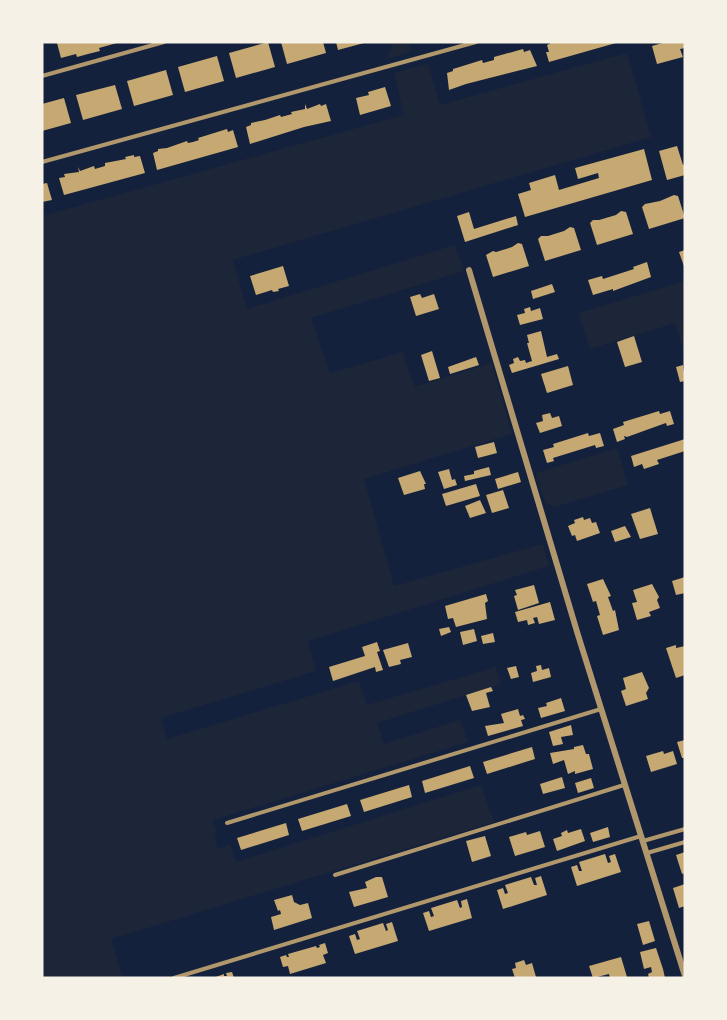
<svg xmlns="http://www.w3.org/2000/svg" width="727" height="1020" font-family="'Exo 2',sans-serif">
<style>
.green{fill:#1d2539}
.building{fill:#c6a872}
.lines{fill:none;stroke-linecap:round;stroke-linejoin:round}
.service{stroke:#b1986c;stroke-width:4}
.minor{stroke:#b1986c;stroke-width:6}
</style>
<rect width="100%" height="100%" fill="#14213d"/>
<!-- green -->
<g class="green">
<path d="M 391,42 L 408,42 L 411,52 L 387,59 L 392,47 Z"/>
<path d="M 627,53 L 651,137 L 233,260 L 247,309 L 455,245 L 464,271 L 311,318 L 330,373 L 403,352 L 414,387 L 492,363 L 512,434 L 364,479 L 394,586 L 543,544 L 549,566 L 308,641 L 316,671 L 161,718 L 167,739 L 359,681 L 367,705 L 496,667 L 501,684 L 377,723 L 384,744 L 460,720 L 468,742 L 213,820 L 217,833 L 214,834 L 218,849 L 230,845 L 236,862 L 481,785 L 494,822 L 111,939 L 123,978 L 42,978 L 42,216 L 404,115 L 394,73 L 428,64 L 440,105 Z"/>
<path d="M 685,281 L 685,355 L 675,323 L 590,349 L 579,313 Z"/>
<path d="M 617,448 L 628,485 L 554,507 L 545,502 L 536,473 Z"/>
</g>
<!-- building -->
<g class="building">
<path d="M 62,42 L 117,42 L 117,43 L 99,48 L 100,51 L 88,54 L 77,57 L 76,54 L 61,58 L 57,43 Z"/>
<path d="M 268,42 L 275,67 L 236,78 L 229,53 Z"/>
<path d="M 281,42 L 323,42 L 326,53 L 287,64 Z"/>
<path d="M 336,42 L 363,42 L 364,43 L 338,50 Z"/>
<path d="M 553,42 L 616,42 L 616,43 L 549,62 L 546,52 L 549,52 L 547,45 Z"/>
<path d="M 666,42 L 685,42 L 685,48 L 680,49 L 683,57 L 657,64 L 652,46 Z"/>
<path d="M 523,49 L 524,52 L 530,50 L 537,66 L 466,84 L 449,90 L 447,73 L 453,71 L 453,69 L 482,60 L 483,63 L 494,60 L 494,57 Z"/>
<path d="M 217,56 L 224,81 L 185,92 L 178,67 Z"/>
<path d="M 166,70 L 173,95 L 134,106 L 127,81 Z"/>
<path d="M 115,85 L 122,109 L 83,120 L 76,95 Z"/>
<path d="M 385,87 L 391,106 L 360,115 L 356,98 L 369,95 L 368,92 Z"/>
<path d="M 64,98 L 71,123 L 42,131 L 42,104 Z"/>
<path d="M 305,104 L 307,109 L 320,104 L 321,106 L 326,104 L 331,121 L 304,127 L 250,144 L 246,127 L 251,125 L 251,123 L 265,120 L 280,115 L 281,117 L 292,114 L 291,112 L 305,109 Z"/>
<path d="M 227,129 L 228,132 L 233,130 L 238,147 L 157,170 L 153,153 L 158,151 L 158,149 L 167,148 L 187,141 L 188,143 L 193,142 L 199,140 L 198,138 Z"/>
<path d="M 677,146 L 683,165 L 685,164 L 685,175 L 667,180 L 659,151 Z"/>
<path d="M 644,149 L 652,180 L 525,217 L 518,194 L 531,190 L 529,183 L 555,175 L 559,190 L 599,178 L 598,173 L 578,179 L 575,168 Z"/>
<path d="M 134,155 L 134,157 L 140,156 L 145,173 L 64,195 L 59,178 L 65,177 L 64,174 L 79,172 L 78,167 L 80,171 L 94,166 L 95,169 L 105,166 L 105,163 L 126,159 L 125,157 Z"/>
<path d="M 47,183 L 52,200 L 42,202 L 42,184 Z"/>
<path d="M 674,195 L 678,196 L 685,218 L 649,229 L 642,207 L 645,204 L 660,201 Z"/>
<path d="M 621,211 L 626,212 L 633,234 L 597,245 L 590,223 L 593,220 L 599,220 L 616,215 Z"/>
<path d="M 469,212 L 474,229 L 516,216 L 518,225 L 465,242 L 457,216 Z"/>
<path d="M 570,227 L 574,228 L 581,250 L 545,261 L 538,239 L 541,236 L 548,236 L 564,231 Z"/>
<path d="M 518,243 L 522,244 L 529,266 L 493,277 L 486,255 L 493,251 L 496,252 L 512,247 Z"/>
<path d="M 685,250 L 685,269 L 679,252 Z"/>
<path d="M 647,262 L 651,277 L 613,291 L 613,289 L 593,295 L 588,280 L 602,276 L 603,279 L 634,269 L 633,267 Z"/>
<path d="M 283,266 L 289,286 L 278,289 L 279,291 L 273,292 L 272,290 L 256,295 L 250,276 Z"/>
<path d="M 552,284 L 555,292 L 533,299 L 531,291 Z"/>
<path d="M 420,294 L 422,298 L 434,294 L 439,309 L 416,316 L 410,297 Z"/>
<path d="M 530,307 L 531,311 L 540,308 L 543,319 L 520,325 L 517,315 L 525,313 L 524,309 Z"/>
<path d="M 541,331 L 547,357 L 557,354 L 559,359 L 512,373 L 509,365 L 514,363 L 513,359 L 518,357 L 520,361 L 525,360 L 526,363 L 532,361 L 527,343 L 529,343 L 527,335 Z"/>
<path d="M 634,336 L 642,362 L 625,367 L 617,342 Z"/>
<path d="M 432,351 L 440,378 L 429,381 L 421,355 Z"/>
<path d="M 476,357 L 479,365 L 450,374 L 448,367 Z"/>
<path d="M 683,365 L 685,381 L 680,382 L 676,367 Z"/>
<path d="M 568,366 L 573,385 L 547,393 L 541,374 Z"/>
<path d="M 659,411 L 660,414 L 670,411 L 674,424 L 667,426 L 666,423 L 663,424 L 627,437 L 624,436 L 625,439 L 617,442 L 613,429 L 624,425 L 623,422 Z"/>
<path d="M 550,413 L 552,418 L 559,416 L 562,426 L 540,433 L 536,423 L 543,421 L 542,415 Z"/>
<path d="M 588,433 L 589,436 L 600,433 L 604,446 L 596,448 L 595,445 L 553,458 L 554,461 L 547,463 L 543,450 L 554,447 L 553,444 Z"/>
<path d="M 685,439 L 685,451 L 657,460 L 659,464 L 644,469 L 642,464 L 634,467 L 631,456 Z"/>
<path d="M 494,442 L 497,453 L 478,458 L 475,447 Z"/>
<path d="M 489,467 L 491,475 L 465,481 L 464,476 L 474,474 L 474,471 Z"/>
<path d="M 449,469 L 452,480 L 455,479 L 457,485 L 444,489 L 438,472 Z"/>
<path d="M 420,471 L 426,484 L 424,484 L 425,489 L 404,495 L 398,478 Z"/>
<path d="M 518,472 L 521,482 L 498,489 L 495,479 Z"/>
<path d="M 476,484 L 480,496 L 446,506 L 442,494 Z"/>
<path d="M 503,490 L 509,508 L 492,513 L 486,495 Z"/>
<path d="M 480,500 L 486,513 L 470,518 L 465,506 Z"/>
<path d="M 650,508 L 658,534 L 640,539 L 631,514 Z"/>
<path d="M 583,517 L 584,520 L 590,518 L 592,523 L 596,522 L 600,533 L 577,541 L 575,535 L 572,536 L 568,526 L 575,523 L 574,520 Z"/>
<path d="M 625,526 L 631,537 L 615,542 L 611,531 Z"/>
<path d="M 685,577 L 685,593 L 676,595 L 672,581 Z"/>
<path d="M 603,579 L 611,596 L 608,597 L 613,611 L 615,610 L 619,630 L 603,635 L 597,616 L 600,615 L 596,601 L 593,602 L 587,584 Z"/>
<path d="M 652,584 L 659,597 L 657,600 L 660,608 L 649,612 L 651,616 L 637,620 L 632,603 L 637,602 L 633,590 Z"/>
<path d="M 534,585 L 539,603 L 518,610 L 514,596 L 517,595 L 515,590 Z"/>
<path d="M 486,594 L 488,601 L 485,603 L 487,619 L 456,627 L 453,618 L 448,619 L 445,606 Z"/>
<path d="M 550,602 L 555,620 L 539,624 L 537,617 L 533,618 L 535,623 L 528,625 L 527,620 L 518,622 L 515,612 Z"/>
<path d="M 449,627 L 451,632 L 441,636 L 439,629 Z"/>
<path d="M 474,629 L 477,641 L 463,645 L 460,632 Z"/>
<path d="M 493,633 L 495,642 L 483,644 L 481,636 Z"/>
<path d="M 377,642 L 380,651 L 377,652 L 383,670 L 376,672 L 375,667 L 333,681 L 329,667 L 365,656 L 362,647 Z"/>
<path d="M 408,643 L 412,657 L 400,660 L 401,664 L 389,667 L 383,650 Z"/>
<path d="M 676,645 L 676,648 L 685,646 L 685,675 L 676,678 L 666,648 Z"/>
<path d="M 541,665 L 542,670 L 549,668 L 551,677 L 533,682 L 531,673 L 537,671 L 536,666 Z"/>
<path d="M 516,666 L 519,677 L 511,679 L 507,668 Z"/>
<path d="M 642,672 L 649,688 L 646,693 L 648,699 L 626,706 L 621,691 L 626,689 L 623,678 Z"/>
<path d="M 491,687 L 493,691 L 486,693 L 490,707 L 472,711 L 466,695 Z"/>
<path d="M 561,698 L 565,711 L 541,718 L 538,708 L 547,706 L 546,703 Z"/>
<path d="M 518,709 L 520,716 L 523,715 L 525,719 L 521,720 L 523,726 L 488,736 L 485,726 L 504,723 L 501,714 Z"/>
<path d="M 571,725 L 573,735 L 561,737 L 563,744 L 553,746 L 549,732 Z"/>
<path d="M 685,740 L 685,758 L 682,758 L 677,742 Z"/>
<path d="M 583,745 L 586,754 L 589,754 L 593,769 L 575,774 L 575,771 L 568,774 L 564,760 L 553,764 L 550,753 L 574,749 L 574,747 Z"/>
<path d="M 532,747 L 535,759 L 487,774 L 483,762 Z"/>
<path d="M 663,751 L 664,754 L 673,751 L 677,764 L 651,772 L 646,756 Z"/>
<path d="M 470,766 L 474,778 L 425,793 L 422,781 Z"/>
<path d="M 562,777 L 565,788 L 543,794 L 540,784 Z"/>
<path d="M 591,778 L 594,788 L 578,793 L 575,783 Z"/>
<path d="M 409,785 L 412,797 L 364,812 L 360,800 Z"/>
<path d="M 347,804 L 351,816 L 302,831 L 298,819 Z"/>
<path d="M 286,823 L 289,835 L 241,850 L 237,838 Z"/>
<path d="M 608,827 L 610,837 L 593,842 L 590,833 Z"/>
<path d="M 581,829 L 585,841 L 557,851 L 553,839 L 562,836 L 561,833 L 567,830 L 568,833 Z"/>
<path d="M 540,831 L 545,847 L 515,856 L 509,837 L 526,832 L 527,835 Z"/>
<path d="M 485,836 L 491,856 L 472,862 L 466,841 Z"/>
<path d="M 685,852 L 685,873 L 682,874 L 676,855 Z"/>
<path d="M 605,854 L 608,863 L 611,862 L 609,856 L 615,854 L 621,872 L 577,886 L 571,867 L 577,865 L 579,871 L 582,871 L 579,862 Z"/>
<path d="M 541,876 L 547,895 L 503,909 L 497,890 L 503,888 L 505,894 L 508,893 L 505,885 L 531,877 L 534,885 L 537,885 L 535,878 Z"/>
<path d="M 376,877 L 382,877 L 388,897 L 354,907 L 349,892 L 367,888 L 365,882 Z"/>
<path d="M 685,884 L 685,906 L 679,908 L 673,888 Z"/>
<path d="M 292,895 L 294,902 L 300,905 L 308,903 L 312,918 L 274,930 L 271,917 L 281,914 L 280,910 L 278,911 L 274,900 Z"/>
<path d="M 467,899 L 472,918 L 429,931 L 423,913 L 429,911 L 431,917 L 434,916 L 431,908 L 457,900 L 460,908 L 462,907 L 461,901 Z"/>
<path d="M 649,921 L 655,941 L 643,945 L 637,924 Z"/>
<path d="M 392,922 L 398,941 L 355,954 L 349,936 L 355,934 L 357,940 L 360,939 L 357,931 L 383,923 L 386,931 L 388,930 L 386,924 Z"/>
<path d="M 325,943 L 328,953 L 323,955 L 326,963 L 290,974 L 288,966 L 283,967 L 280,957 L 286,955 L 287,957 L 289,957 L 288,954 L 316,946 L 317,948 L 320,947 L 319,945 Z"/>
<path d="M 656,948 L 663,969 L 665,978 L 649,978 L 648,974 L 652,972 L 651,967 L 644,969 L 640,952 Z"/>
<path d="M 621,957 L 627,977 L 610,978 L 609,974 L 593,978 L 589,966 Z"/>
<path d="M 524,960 L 526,965 L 532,963 L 536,977 L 515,978 L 512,969 L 516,968 L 515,963 Z"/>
<path d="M 232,972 L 234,978 L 213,978 L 224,974 L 224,976 L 227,976 L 226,973 Z"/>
</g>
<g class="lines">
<!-- service -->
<g class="service">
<path d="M 42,76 L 164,42"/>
<path d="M 42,162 L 476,42"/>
<path d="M 227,823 L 601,709"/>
<path d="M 643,841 L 685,829"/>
<path d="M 647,853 L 685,842"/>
<path d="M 335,875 L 624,785"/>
<path d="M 174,978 L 641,836"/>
</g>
<!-- minor -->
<path class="minor" d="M 469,270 L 578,635 L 685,976"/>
</g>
<!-- border -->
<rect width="727" height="1020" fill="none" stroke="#f6f1e7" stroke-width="87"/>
</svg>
